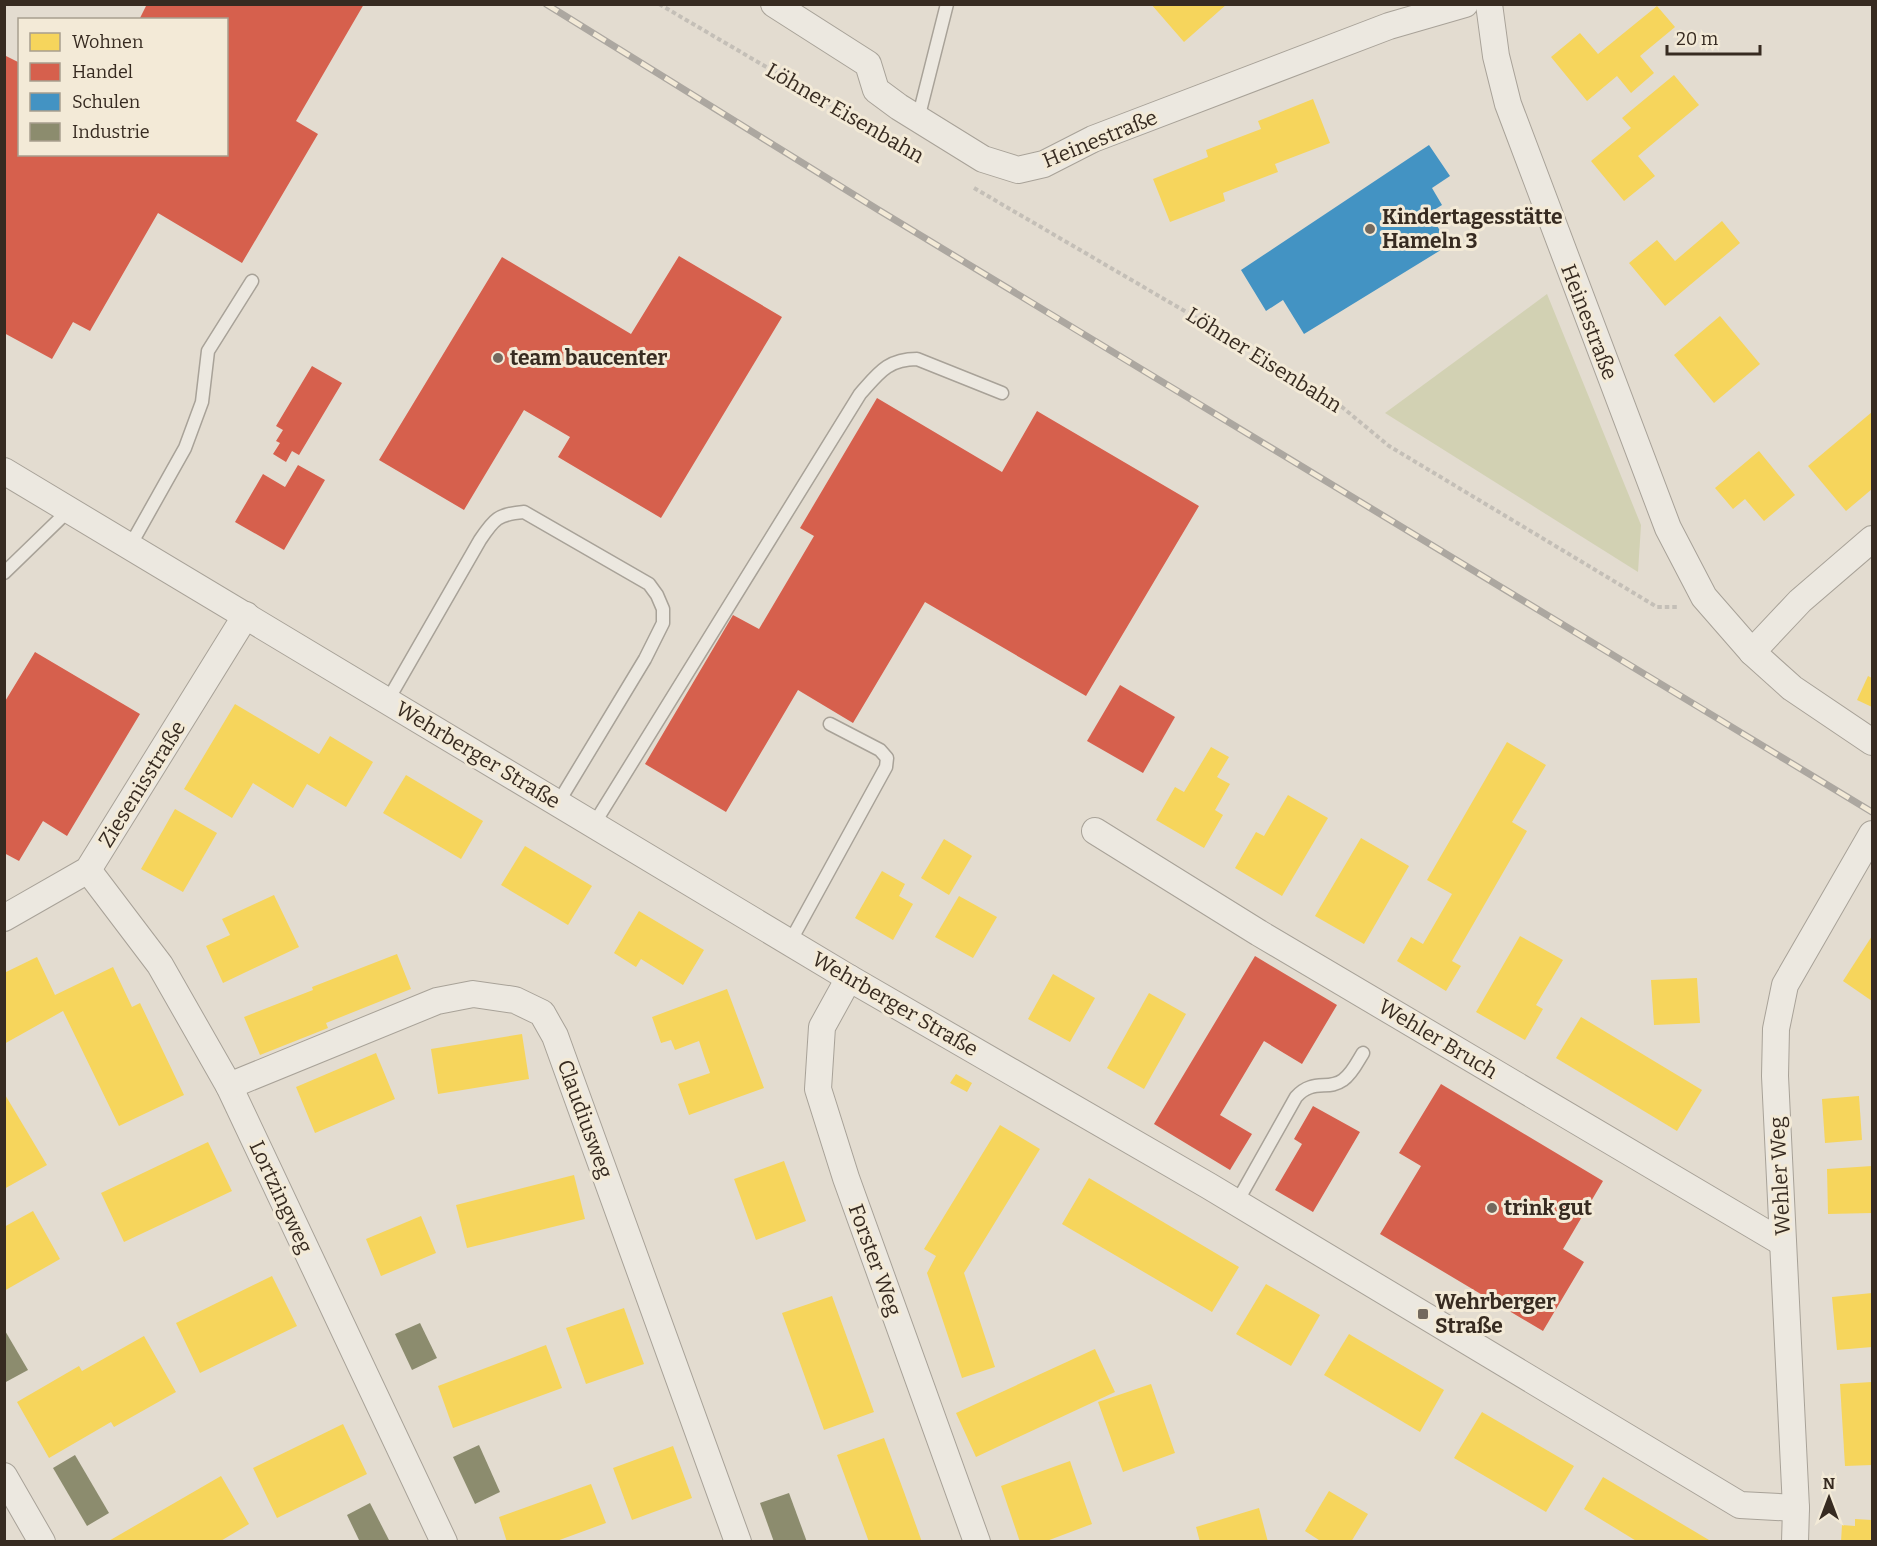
<svg xmlns="http://www.w3.org/2000/svg" width="1877" height="1546" font-family="Bitter,serif">
<style>
.green{fill:#d2d1b3}
.homes{fill:#f6d55c}
.shops{fill:#d6604d}
.schools{fill:#4393c3}
.industry{fill:#8c8c6e}
.lines{fill:none;stroke-linecap:round;stroke-linejoin:round}
.lane-casing{stroke:#a8a298;stroke-width:15}
.street-casing{stroke:#a8a298;stroke-width:28}
.path{stroke:#c4bfb7;stroke-width:4;stroke-dasharray:4.5 3;stroke-linecap:butt}
.lane{stroke:#ece8e0;stroke-width:12}
.street{stroke:#ece8e0;stroke-width:26}
.rail-casing{stroke:#aca7a0;stroke-width:7}
.rail{stroke:#f3ead7;stroke-width:4.5;stroke-dasharray:14;stroke-linecap:butt}
.poi-dot{fill:#73695e;stroke:#f3ead7;stroke-width:2}
.labels{text-anchor:middle;dominant-baseline:central;stroke-width:6;stroke-linejoin:round;paint-order:stroke}
.street-label{font-size:21px;fill:#372b21;stroke:#f3ead7}
.poi-label{font-size:21px;font-weight:bold;fill:#372b21;stroke:#f3ead7;text-anchor:start}
</style>
<rect width="100%" height="100%" fill="#e3dcd0"/>
<!-- green -->
<path class="green" d="M 1547,294 L 1641,525 L 1638,572 L 1385,413 Z"/>
<!-- homes -->
<g class="homes">
<path d="M 1151,4 L 1227,4 L 1184,42 Z"/>
<path d="M 1657,6 L 1675,27 L 1640,56 L 1654,73 L 1631,93 L 1617,76 L 1587,101 L 1551,57 L 1580,33 L 1598,54 Z"/>
<path d="M 1674,75 L 1699,105 L 1638,156 L 1655,176 L 1624,201 L 1591,161 L 1631,128 L 1622,118 Z"/>
<path d="M 1313,99 L 1330,143 L 1275,164 L 1278,172 L 1223,193 L 1225,201 L 1170,222 L 1153,179 L 1208,157 L 1206,150 L 1261,129 L 1258,121 Z"/>
<path d="M 1722,221 L 1740,243 L 1665,306 L 1629,263 L 1657,240 L 1675,261 Z"/>
<path d="M 1720,316 L 1760,364 L 1714,403 L 1674,355 Z"/>
<path d="M 1872,412 L 1872,489 L 1846,511 L 1808,466 Z"/>
<path d="M 1759,451 L 1795,495 L 1764,521 L 1745,499 L 1733,509 L 1715,488 Z"/>
<path d="M 1868,676 L 1872,678 L 1872,707 L 1857,700 Z"/>
<path d="M 235,704 L 319,754 L 330,736 L 373,762 L 346,807 L 307,784 L 293,808 L 253,783 L 232,818 L 184,789 Z"/>
<path d="M 1507,742 L 1546,765 L 1512,822 L 1527,831 L 1452,961 L 1461,966 L 1446,991 L 1397,961 L 1411,937 L 1423,944 L 1452,894 L 1427,880 Z"/>
<path d="M 1211,747 L 1229,757 L 1217,777 L 1230,784 L 1215,810 L 1223,815 L 1204,848 L 1156,820 L 1175,787 L 1184,792 Z"/>
<path d="M 406,775 L 483,821 L 461,859 L 383,813 Z"/>
<path d="M 1288,795 L 1328,818 L 1282,896 L 1235,868 L 1256,832 L 1264,836 Z"/>
<path d="M 175,809 L 217,833 L 183,892 L 141,869 Z"/>
<path d="M 1361,838 L 1409,866 L 1364,944 L 1315,916 Z"/>
<path d="M 944,839 L 972,856 L 949,895 L 921,878 Z"/>
<path d="M 525,846 L 592,886 L 568,925 L 501,885 Z"/>
<path d="M 882,871 L 905,884 L 899,896 L 913,904 L 893,940 L 855,918 Z"/>
<path d="M 274,895 L 299,947 L 223,983 L 206,946 L 230,935 L 222,919 Z"/>
<path d="M 959,896 L 997,917 L 973,958 L 935,937 Z"/>
<path d="M 639,911 L 704,950 L 683,985 L 641,959 L 636,967 L 614,953 Z"/>
<path d="M 1520,936 L 1563,960 L 1536,1005 L 1543,1009 L 1525,1040 L 1476,1012 Z"/>
<path d="M 1872,936 L 1872,1001 L 1843,981 Z"/>
<path d="M 397,954 L 411,989 L 326,1023 L 328,1028 L 260,1055 L 244,1017 L 313,990 L 312,987 Z"/>
<path d="M 37,957 L 55,995 L 113,967 L 132,1007 L 140,1003 L 184,1095 L 119,1126 L 63,1011 L 4,1044 L 4,973 Z"/>
<path d="M 1053,974 L 1095,998 L 1070,1042 L 1028,1019 Z"/>
<path d="M 1697,978 L 1700,1023 L 1654,1025 L 1651,980 Z"/>
<path d="M 727,989 L 764,1088 L 689,1115 L 678,1084 L 710,1073 L 704,1056 L 699,1041 L 675,1050 L 671,1040 L 661,1043 L 652,1017 Z"/>
<path d="M 1149,993 L 1186,1014 L 1144,1089 L 1107,1068 Z"/>
<path d="M 1581,1017 L 1702,1090 L 1677,1131 L 1556,1058 Z"/>
<path d="M 522,1034 L 529,1079 L 438,1094 L 431,1049 Z"/>
<path d="M 376,1053 L 395,1099 L 315,1133 L 296,1087 Z"/>
<path d="M 956,1074 L 972,1083 L 967,1092 L 950,1083 Z"/>
<path d="M 4,1093 L 47,1165 L 4,1189 Z"/>
<path d="M 1859,1096 L 1862,1140 L 1825,1143 L 1822,1099 Z"/>
<path d="M 1000,1125 L 1040,1149 L 964,1273 L 995,1367 L 962,1378 L 927,1273 L 936,1256 L 924,1249 Z"/>
<path d="M 208,1142 L 232,1191 L 124,1242 L 101,1193 Z"/>
<path d="M 784,1161 L 806,1221 L 756,1240 L 734,1179 Z"/>
<path d="M 1872,1166 L 1872,1213 L 1828,1214 L 1827,1169 Z"/>
<path d="M 574,1175 L 585,1219 L 467,1248 L 456,1205 Z"/>
<path d="M 1089,1178 L 1239,1267 L 1212,1312 L 1062,1224 Z"/>
<path d="M 33,1211 L 60,1259 L 4,1291 L 4,1227 Z"/>
<path d="M 421,1216 L 436,1253 L 381,1276 L 366,1239 Z"/>
<path d="M 272,1276 L 297,1326 L 200,1373 L 176,1323 Z"/>
<path d="M 1266,1284 L 1320,1315 L 1291,1366 L 1236,1334 Z"/>
<path d="M 1872,1293 L 1872,1347 L 1837,1350 L 1832,1297 Z"/>
<path d="M 832,1296 L 874,1412 L 824,1430 L 782,1313 Z"/>
<path d="M 624,1308 L 644,1364 L 586,1384 L 566,1328 Z"/>
<path d="M 1349,1334 L 1444,1390 L 1420,1432 L 1324,1375 Z"/>
<path d="M 144,1336 L 176,1392 L 114,1427 L 111,1422 L 49,1458 L 17,1402 L 79,1366 L 82,1371 Z"/>
<path d="M 546,1345 L 562,1388 L 453,1428 L 438,1386 Z"/>
<path d="M 1095,1349 L 1115,1392 L 976,1457 L 956,1413 Z"/>
<path d="M 1872,1382 L 1872,1465 L 1845,1466 L 1840,1384 Z"/>
<path d="M 1151,1384 L 1175,1453 L 1123,1472 L 1098,1402 Z"/>
<path d="M 1482,1412 L 1574,1466 L 1546,1512 L 1454,1458 Z"/>
<path d="M 343,1424 L 367,1474 L 277,1518 L 253,1468 Z"/>
<path d="M 884,1438 L 904,1492 L 922,1542 L 869,1542 L 837,1455 Z"/>
<path d="M 673,1446 L 692,1498 L 632,1520 L 613,1468 Z"/>
<path d="M 1070,1461 L 1092,1524 L 1044,1542 L 1020,1542 L 1001,1486 Z"/>
<path d="M 221,1476 L 249,1524 L 219,1542 L 107,1542 Z"/>
<path d="M 1603,1477 L 1709,1540 L 1709,1542 L 1638,1542 L 1584,1509 Z"/>
<path d="M 591,1484 L 606,1523 L 554,1542 L 507,1542 L 499,1517 Z"/>
<path d="M 1329,1491 L 1368,1514 L 1351,1542 L 1322,1542 L 1305,1531 Z"/>
<path d="M 1259,1508 L 1268,1542 L 1200,1542 L 1196,1527 Z"/>
<path d="M 1855,1519 L 1872,1520 L 1872,1542 L 1841,1542 L 1842,1525 L 1855,1526 Z"/>
</g>
<!-- shops -->
<g class="shops">
<path d="M 147,4 L 364,4 L 296,121 L 318,134 L 242,263 L 158,213 L 90,331 L 73,322 L 52,359 L 4,333 L 4,55 L 20,63 L 20,154 L 226,154 L 226,20 L 139,20 Z"/>
<path d="M 679,256 L 782,317 L 661,518 L 558,457 L 570,437 L 524,410 L 464,510 L 379,460 L 502,257 L 631,334 Z"/>
<path d="M 312,366 L 342,383 L 299,455 L 292,451 L 286,462 L 273,454 L 280,443 L 276,441 L 283,430 L 276,426 Z"/>
<path d="M 877,398 L 1002,472 L 1037,411 L 1199,506 L 1086,696 L 925,602 L 853,723 L 798,690 L 726,812 L 645,764 L 733,615 L 759,629 L 814,536 L 800,528 Z"/>
<path d="M 298,465 L 325,480 L 284,550 L 235,522 L 263,474 L 285,487 Z"/>
<path d="M 35,652 L 140,714 L 67,836 L 43,821 L 19,861 L 4,853 L 4,703 Z"/>
<path d="M 1120,685 L 1175,717 L 1143,773 L 1087,741 Z"/>
<path d="M 1255,956 L 1337,1005 L 1302,1064 L 1264,1041 L 1220,1115 L 1252,1134 L 1230,1170 L 1154,1124 Z"/>
<path d="M 1441,1084 L 1603,1181 L 1563,1249 L 1584,1262 L 1543,1331 L 1380,1234 L 1421,1166 L 1399,1153 Z"/>
<path d="M 1313,1106 L 1360,1132 L 1313,1212 L 1275,1190 L 1302,1144 L 1294,1139 Z"/>
</g>
<!-- schools -->
<path class="schools" d="M 1429,145 L 1450,176 L 1432,188 L 1442,205 L 1429,213 L 1449,245 L 1304,334 L 1283,300 L 1266,311 L 1241,270 Z"/>
<!-- industry -->
<g class="industry">
<path d="M 420,1323 L 437,1358 L 412,1370 L 395,1334 Z"/>
<path d="M 4,1329 L 28,1370 L 4,1383 Z"/>
<path d="M 479,1445 L 500,1492 L 475,1504 L 453,1457 Z"/>
<path d="M 75,1455 L 109,1513 L 87,1526 L 53,1468 Z"/>
<path d="M 789,1493 L 807,1542 L 774,1542 L 760,1503 Z"/>
<path d="M 370,1503 L 390,1542 L 360,1542 L 347,1515 Z"/>
</g>
<g class="lines">
<defs>
<g id="lane">
<path d="M 918,119 L 947,4"/>
<path d="M 130,546 L 185,448 L 202,402 L 208,351 L 252,281"/>
<path d="M 4,573 L 69,510"/>
<path d="M 388,700 L 480,540 C 494,519 498,514 524,512 L 649,584 L 657,595 L 663,609 L 663,623 L 645,659 L 558,803"/>
<path d="M 594,824 L 860,394 C 878,374 887,359 917,359 L 1002,393"/>
<path d="M 790,942 L 886,767 L 887,758 L 880,750 L 830,724"/>
<path d="M 1237,1202 L 1296,1097 C 1313,1078 1328,1091 1343,1080 C 1352,1074 1358,1061 1363,1053"/>
</g>
<g id="street">
<path d="M 774,4 L 868,64 L 876,90 L 899,107 L 983,159 L 1018,170 L 1044,164 L 1093,139 L 1389,26 L 1465,4"/>
<path d="M 1489,4 L 1496,56 L 1508,104 L 1668,528 L 1704,597 L 1752,652 L 1792,688 L 1872,742"/>
<path d="M 4,471 L 849,978 L 1209,1186 L 1740,1505 L 1796,1508"/>
<path d="M 1752,652 L 1800,601 L 1872,539"/>
<path d="M 1095,831 L 1259,933 L 1783,1243"/>
<path d="M 88,870 L 160,965 L 229,1086 L 444,1542"/>
<path d="M 4,918 L 88,870 L 246,615"/>
<path d="M 849,978 L 822,1027 L 818,1089 L 846,1178 L 977,1542"/>
<path d="M 229,1086 L 437,1001 L 473,994 L 515,1000 L 542,1013 L 555,1036 L 738,1542"/>
<path d="M 4,1476 L 42,1542"/>
<path d="M 1795,1542 L 1796,1508 L 1775,1076 L 1776,1029 L 1785,985 L 1872,834"/>
</g>
</defs>
<!-- lane casing -->
<use href="#lane" class="lane-casing"/>
<!-- street casing -->
<use href="#street" class="street-casing"/>
<!-- path -->
<g class="path">
<path d="M 659,4 L 923,159"/>
<path d="M 974,188 L 1325,393 L 1389,446 L 1657,607 L 1678,607"/>
</g>
<!-- lane -->
<use href="#lane" class="lane"/>
<!-- street -->
<use href="#street" class="street"/>
<defs>
<path id="rail" d="M 546,4 L 877,209 L 1872,812"/>
</defs>
<!-- rail casing -->
<use href="#rail" class="rail-casing"/>
<!-- rail -->
<use href="#rail" class="rail"/>
</g>
<!-- markers -->
<g class="poi-dot">
<circle cx="1370" cy="229" r="6"/>
<circle cx="498" cy="358" r="6"/>
<circle cx="1492" cy="1208" r="6"/>
<rect x="1417" y="1308" width="12" height="12" rx="3"/>
</g>
<g class="labels">
<!-- street labels -->
<g class="street-label">
<text transform="translate(845 113) rotate(30)">Löhner Eisenbahn</text>
<text transform="translate(1100 139) rotate(-22)">Heinestraße</text>
<text transform="translate(1589 322) rotate(69)">Heinestraße</text>
<text transform="translate(1264 360) rotate(32)">Löhner Eisenbahn</text>
<text transform="translate(478 755) rotate(31)">Wehrberger Straße</text>
<text transform="translate(142 784) rotate(-58)">Ziesenisstraße</text>
<text transform="translate(895 1004) rotate(30)">Wehrberger Straße</text>
<text transform="translate(1438 1039) rotate(31)">Wehler Bruch</text>
<text transform="translate(585 1119) rotate(70)">Claudiusweg</text>
<text transform="translate(1780 1176) rotate(-93)">Wehler Weg</text>
<text transform="translate(281 1197) rotate(65)">Lortzingweg</text>
<text transform="translate(875 1260) rotate(70)">Forster Weg</text>
</g>
<!-- poi labels -->
<g class="poi-label">
<text x="1382" y="217">Kindertagesstätte<tspan x="1382" dy="24">Hameln 3</tspan></text>
<text x="510" y="358">team baucenter</text>
<text x="1504" y="1208">trink gut</text>
<text x="1435" y="1302">Wehrberger<tspan x="1435" dy="24">Straße</tspan></text>
</g>
</g>
<!-- border -->
<rect width="1877" height="1546" fill="none" stroke="#372b21" stroke-width="12"/>
<!-- legend -->
<rect x="18" y="18" width="210" height="138" fill="#f3ead7" stroke="#a89e8e" stroke-width="1.5"/>
<rect x="30" y="33" width="30" height="18" fill="#f6d55c" stroke="#a89e8e" stroke-width="1.5"/>
<text x="72" y="48" font-size="18" fill="#372b21">Wohnen</text>
<rect x="30" y="63" width="30" height="18" fill="#d6604d" stroke="#a89e8e" stroke-width="1.5"/>
<text x="72" y="78" font-size="18" fill="#372b21">Handel</text>
<rect x="30" y="93" width="30" height="18" fill="#4393c3" stroke="#a89e8e" stroke-width="1.5"/>
<text x="72" y="108" font-size="18" fill="#372b21">Schulen</text>
<rect x="30" y="123" width="30" height="18" fill="#8c8c6e" stroke="#a89e8e" stroke-width="1.5"/>
<text x="72" y="138" font-size="18" fill="#372b21">Industrie</text>
<!-- north arrow -->
<g transform="translate(1829 1498)" stroke="#f3ead7" stroke-width="4.5" paint-order="stroke">
<path d="M0-4.5L10 22L0 15L-10 22Z" fill="#372b21"/>
<text y="-9" font-size="16" font-weight="bold" text-anchor="middle" fill="#372b21">N</text>
</g>
<!-- scale -->
<path d="M1667 45v9h93v-9" fill="none" stroke="#372b21" stroke-width="3"/>
<text x="1676" y="45" font-size="18" fill="#372b21" stroke="#f3ead7" stroke-width="4.5" paint-order="stroke">20 m</text>
</svg>
